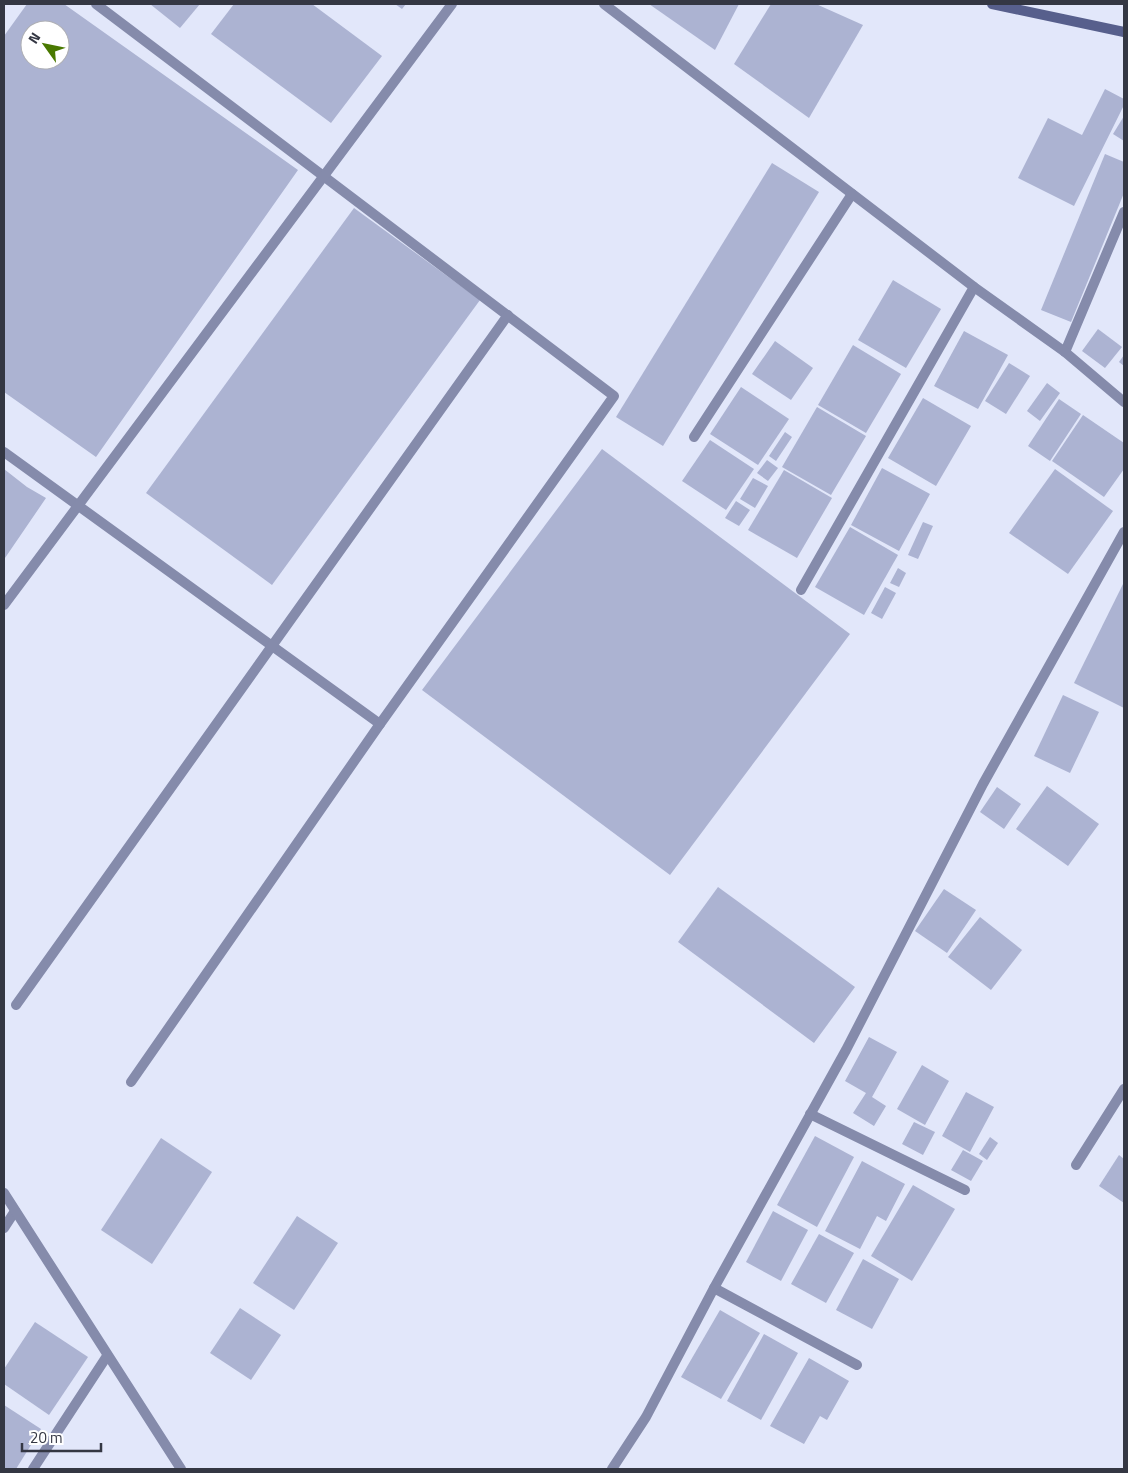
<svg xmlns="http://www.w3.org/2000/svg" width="1128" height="1473" font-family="'Titillium Web',sans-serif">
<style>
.building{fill:#acb3d2;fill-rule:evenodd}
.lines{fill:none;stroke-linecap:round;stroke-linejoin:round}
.lane{stroke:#858bab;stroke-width:10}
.street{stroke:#858bab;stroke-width:10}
.secondary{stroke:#575f8c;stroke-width:10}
</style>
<rect width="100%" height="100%" fill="#e2e7fa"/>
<!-- building -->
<g class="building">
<path d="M 27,4 L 64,4 L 298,170 L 96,457 L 4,392 L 4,36 ZM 30,30 L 60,30 L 60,60 L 30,60 Z"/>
<path d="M 150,4 L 200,4 L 180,28 Z"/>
<path d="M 234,4 L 312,4 L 382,56 L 331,123 L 211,34 Z"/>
<path d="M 395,4 L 406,4 L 402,9 Z"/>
<path d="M 649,4 L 739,4 L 715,50 Z"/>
<path d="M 771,4 L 816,4 L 863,25 L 809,118 L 734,64 Z"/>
<path d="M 1105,89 L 1124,99 L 1124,105 L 1074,206 L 1018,178 L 1048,118 L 1082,135 Z"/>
<path d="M 1124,116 L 1124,141 L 1113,134 Z"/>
<path d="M 1105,154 L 1124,162 L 1124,193 L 1071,322 L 1041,310 Z"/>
<path d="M 772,163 L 819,192 L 663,446 L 616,417 Z"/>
<path d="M 354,208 L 480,300 L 272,585 L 146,493 Z"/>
<path d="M 893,280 L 941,309 L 906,368 L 858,340 Z"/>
<path d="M 1098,329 L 1122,347 L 1105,368 L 1082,351 Z"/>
<path d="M 964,331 L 1008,355 L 978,409 L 934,386 Z"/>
<path d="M 775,341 L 813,368 L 791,400 L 752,374 Z"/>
<path d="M 853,345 L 901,374 L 866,433 L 818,405 Z"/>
<path d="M 1124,355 L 1124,366 L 1119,362 Z"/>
<path d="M 1009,363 L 1030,376 L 1006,414 L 985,401 Z"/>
<path d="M 1047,383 L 1060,393 L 1040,421 L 1027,411 Z"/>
<path d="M 741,387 L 789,419 L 758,465 L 710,434 Z"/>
<path d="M 923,398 L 971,426 L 936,486 L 888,458 Z"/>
<path d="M 1059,399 L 1081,414 L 1050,461 L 1028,446 Z"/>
<path d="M 817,407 L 866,436 L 831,495 L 782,467 Z"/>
<path d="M 1083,415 L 1124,443 L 1124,469 L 1104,497 L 1052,461 Z"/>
<path d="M 785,432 L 792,437 L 776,461 L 769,456 Z"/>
<path d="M 710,440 L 754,469 L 726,510 L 682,481 Z"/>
<path d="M 602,449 L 850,634 L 670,875 L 422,690 Z"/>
<path d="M 767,460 L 778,468 L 768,481 L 757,473 Z"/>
<path d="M 882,468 L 930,494 L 899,551 L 851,525 Z"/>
<path d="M 4,469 L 27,487 L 46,498 L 5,558 L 4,557 Z"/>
<path d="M 1055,469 L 1113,511 L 1068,574 L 1009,533 Z"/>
<path d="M 784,470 L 832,498 L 797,558 L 748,530 Z"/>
<path d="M 753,478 L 768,486 L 755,508 L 740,499 Z"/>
<path d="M 736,501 L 750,510 L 739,526 L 725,518 Z"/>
<path d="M 923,522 L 933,526 L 918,559 L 908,555 Z"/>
<path d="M 850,527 L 898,555 L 864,615 L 815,587 Z"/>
<path d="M 898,568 L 906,573 L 899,587 L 890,583 Z"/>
<path d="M 1124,582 L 1124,708 L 1074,683 Z"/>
<path d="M 885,587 L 896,593 L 882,619 L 871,613 Z"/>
<path d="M 1063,695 L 1099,712 L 1070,773 L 1034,756 Z"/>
<path d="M 1047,786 L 1099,824 L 1068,866 L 1016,829 Z"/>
<path d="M 997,787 L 1021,804 L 1004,829 L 980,812 Z"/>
<path d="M 718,887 L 855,987 L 814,1043 L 678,942 Z"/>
<path d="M 944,889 L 976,910 L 947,953 L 915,931 Z"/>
<path d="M 980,917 L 1022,950 L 991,990 L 948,957 Z"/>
<path d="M 869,1037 L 897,1052 L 872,1097 L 886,1106 L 874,1126 L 853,1113 L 866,1093 L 845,1081 Z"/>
<path d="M 922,1065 L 949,1081 L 925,1125 L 897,1109 Z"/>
<path d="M 966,1092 L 994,1107 L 970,1152 L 942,1136 Z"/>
<path d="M 914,1122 L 935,1132 L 923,1155 L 902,1144 Z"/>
<path d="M 815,1136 L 854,1157 L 817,1227 L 777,1205 Z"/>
<path d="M 990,1137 L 998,1143 L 987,1160 L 979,1154 Z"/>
<path d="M 161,1138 L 212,1172 L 152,1264 L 101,1230 Z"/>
<path d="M 963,1150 L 983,1161 L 971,1181 L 951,1170 Z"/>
<path d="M 1119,1155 L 1124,1159 L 1124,1203 L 1099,1186 Z"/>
<path d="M 862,1161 L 905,1184 L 886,1221 L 877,1216 L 860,1249 L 825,1231 Z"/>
<path d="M 913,1185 L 955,1209 L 912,1281 L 871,1256 Z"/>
<path d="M 773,1211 L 808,1230 L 781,1281 L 746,1262 Z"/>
<path d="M 297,1216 L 338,1243 L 294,1310 L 253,1283 Z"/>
<path d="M 819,1234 L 854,1253 L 826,1303 L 791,1284 Z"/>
<path d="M 863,1259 L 899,1279 L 872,1329 L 836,1310 Z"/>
<path d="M 240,1308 L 281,1335 L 251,1380 L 210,1353 Z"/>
<path d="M 720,1310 L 760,1333 L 721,1399 L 681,1377 Z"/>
<path d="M 35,1322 L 88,1357 L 49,1415 L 4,1384 L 4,1369 Z"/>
<path d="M 764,1334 L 798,1353 L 761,1420 L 727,1401 Z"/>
<path d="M 809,1358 L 849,1381 L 827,1420 L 820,1416 L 804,1444 L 770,1426 Z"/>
<path d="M 4,1405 L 41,1429 L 16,1469 L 4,1469 Z"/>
</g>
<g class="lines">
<!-- lane -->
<g class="lane">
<path d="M 96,4 L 614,396 L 380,724 L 131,1082"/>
<path d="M 1065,352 L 1124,212"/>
<path d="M 694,437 L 852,194"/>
<path d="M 4,452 L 380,724"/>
<path d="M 801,590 L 974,287"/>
<path d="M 4,605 L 452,4"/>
<path d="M 16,1005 L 508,315"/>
<path d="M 4,1228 L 15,1211"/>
</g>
<!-- street -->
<g class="street">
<path d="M 604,4 L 974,287 L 1065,352 L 1124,402"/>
<path d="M 810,1114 L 965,1190"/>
<path d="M 1076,1165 L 1124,1089"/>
<path d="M 4,1193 L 181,1469"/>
<path d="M 714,1288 L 857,1365"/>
<path d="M 33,1469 L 107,1356"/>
<path d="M 612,1469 L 646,1417 L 714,1288 L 846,1050 L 983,784 L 1124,532"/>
</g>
<!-- secondary -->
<path class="secondary" d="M 992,4 L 1124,32"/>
</g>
<!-- border -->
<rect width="1128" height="1473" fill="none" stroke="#343743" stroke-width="10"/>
<!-- north arrow -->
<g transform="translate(45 45) rotate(303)"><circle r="24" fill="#ffffff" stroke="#aeafb4"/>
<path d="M0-4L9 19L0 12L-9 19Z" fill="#497900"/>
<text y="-8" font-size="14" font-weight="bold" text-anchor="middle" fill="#343743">N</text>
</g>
<!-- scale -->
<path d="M22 1443v8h79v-8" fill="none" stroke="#343743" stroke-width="2.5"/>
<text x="30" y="1443" font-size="15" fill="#343743" stroke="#ffffff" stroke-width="4" paint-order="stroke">20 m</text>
</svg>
